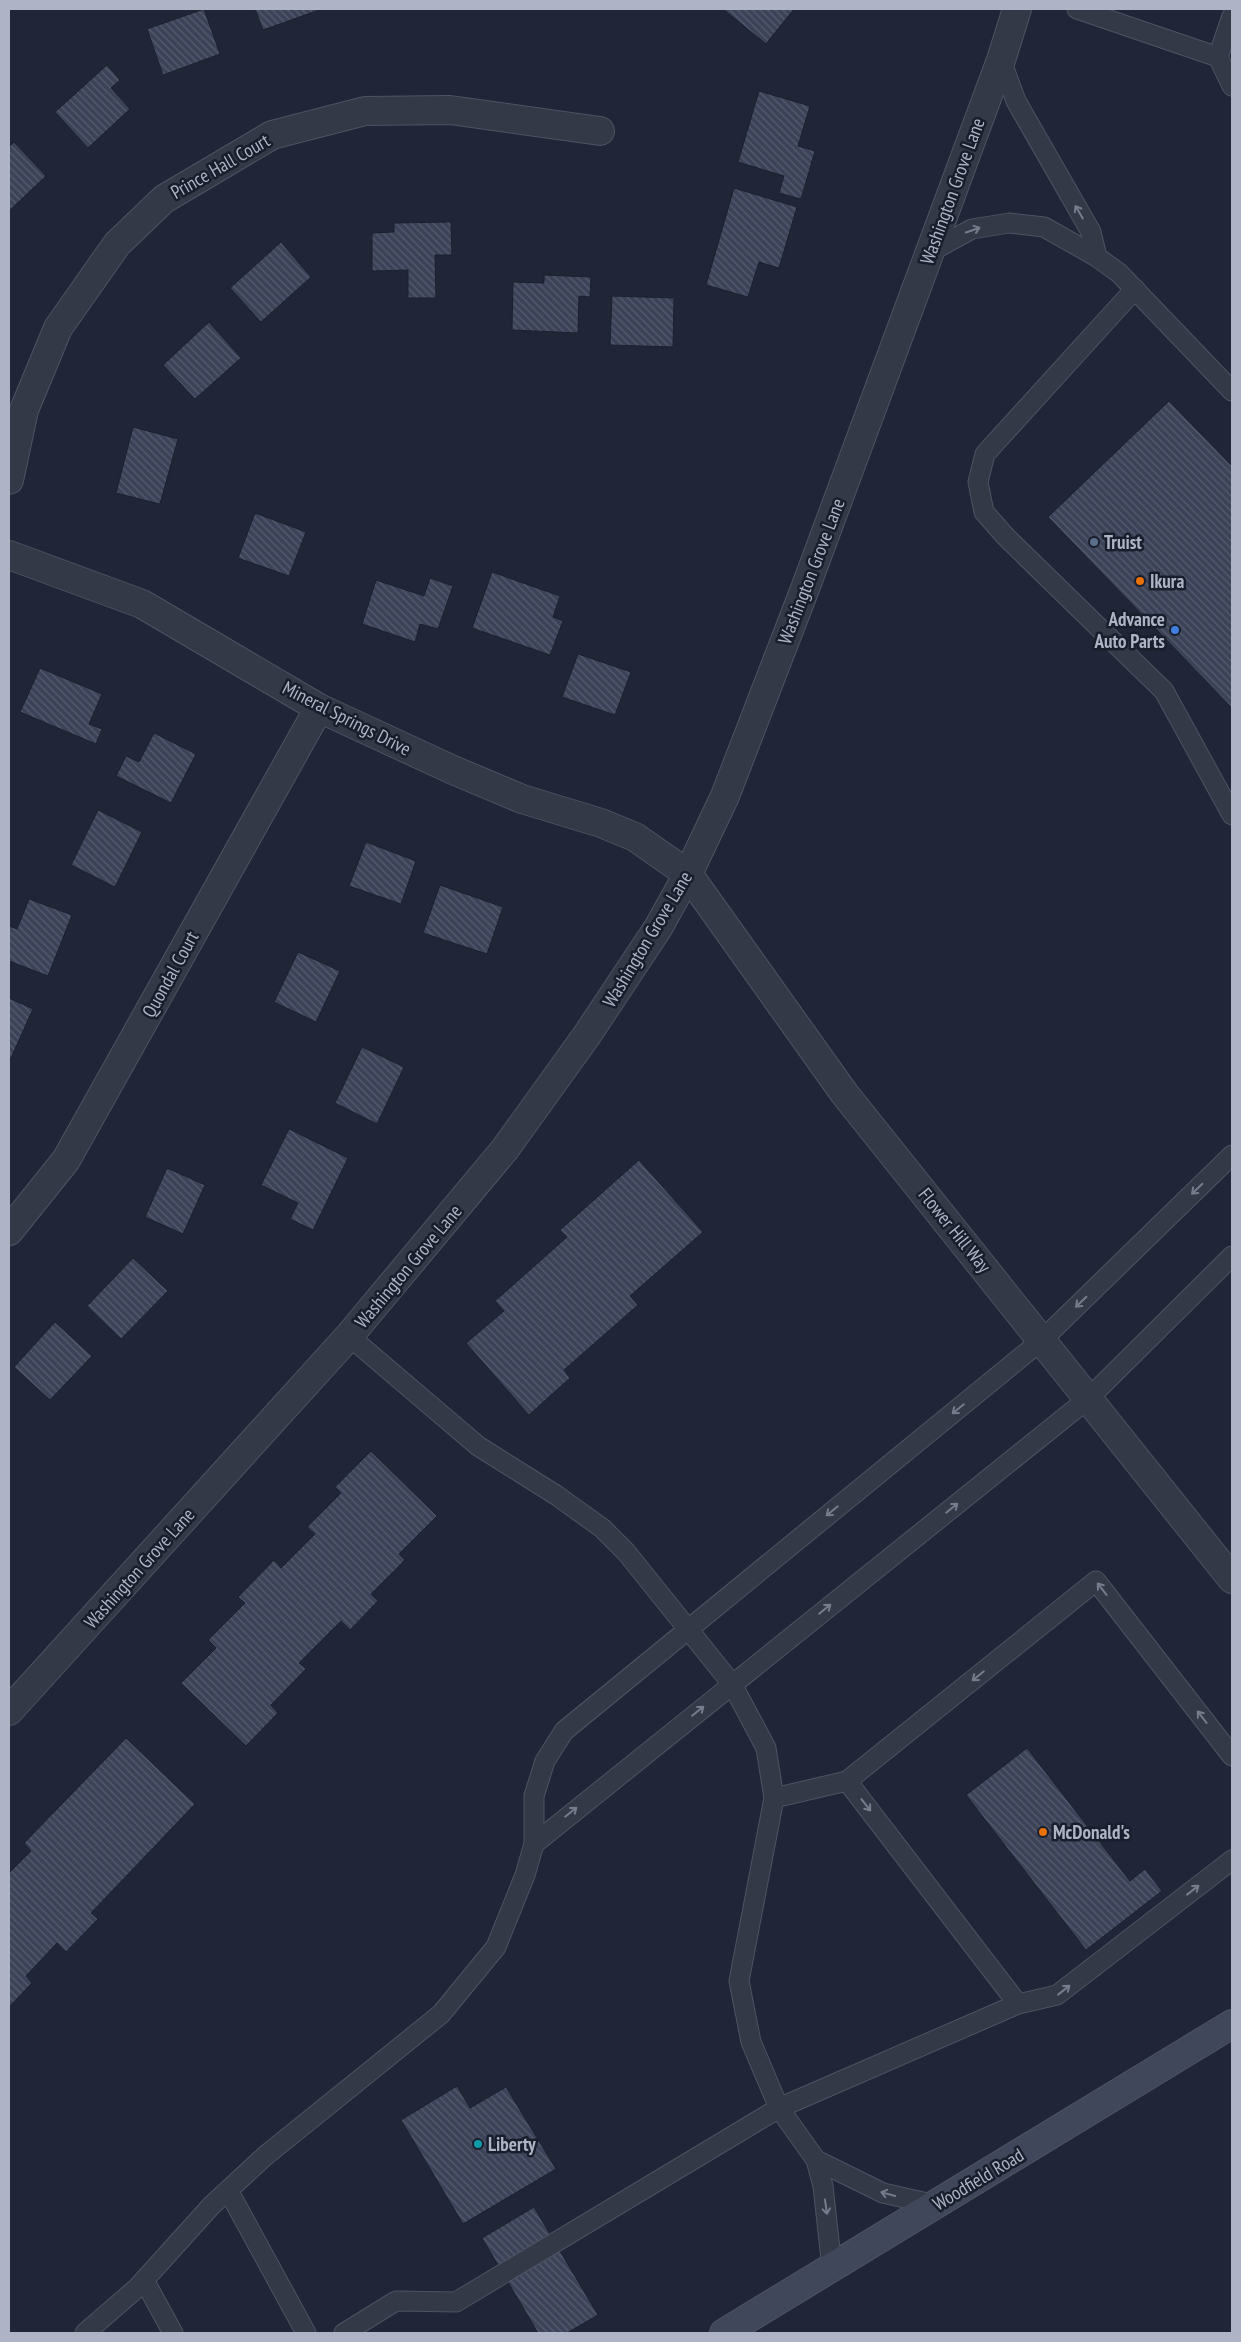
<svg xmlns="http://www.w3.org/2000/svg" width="1241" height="2342" font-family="'PT Sans Narrow',sans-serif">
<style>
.building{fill:url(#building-back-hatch);stroke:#1b202e}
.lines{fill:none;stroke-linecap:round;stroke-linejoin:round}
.service-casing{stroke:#4e5363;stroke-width:21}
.minor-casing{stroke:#4e5363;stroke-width:30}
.tertiary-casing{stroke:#4e5363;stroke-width:30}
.secondary-casing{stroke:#4e5363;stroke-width:30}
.service{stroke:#343948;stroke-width:19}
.minor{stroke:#343948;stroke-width:28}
.tertiary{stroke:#343948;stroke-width:28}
.secondary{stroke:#41475b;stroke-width:28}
.oneway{stroke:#777c8d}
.service-dot{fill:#5c6f8a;stroke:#191e2c;stroke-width:2}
.food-dot{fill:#e8710a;stroke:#191e2c;stroke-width:2}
.shop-dot{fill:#3f7fe0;stroke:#191e2c;stroke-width:2}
.culture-dot{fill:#0f9aa8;stroke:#191e2c;stroke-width:2}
.labels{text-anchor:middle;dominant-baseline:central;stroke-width:5;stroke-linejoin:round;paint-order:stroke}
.street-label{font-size:19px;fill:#aeb3c5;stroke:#191e2c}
.poi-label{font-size:19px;font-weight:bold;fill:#aeb3c5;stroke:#191e2c;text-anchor:start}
</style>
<defs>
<pattern id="building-back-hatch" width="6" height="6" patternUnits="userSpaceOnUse" patternTransform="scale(1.25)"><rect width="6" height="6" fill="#3c4358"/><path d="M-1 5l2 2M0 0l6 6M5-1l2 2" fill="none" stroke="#565c6e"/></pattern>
</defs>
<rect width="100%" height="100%" fill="#202637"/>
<!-- building -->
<g class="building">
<path d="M 204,9 L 220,54 L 163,75 L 147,29 Z"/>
<path d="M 255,9 L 322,9 L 263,30 Z"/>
<path d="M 723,9 L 794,9 L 766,44 Z"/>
<path d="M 107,65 L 120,80 L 111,88 L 130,109 L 88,148 L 55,112 Z"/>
<path d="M 759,91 L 810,106 L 798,146 L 815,151 L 801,199 L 779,193 L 784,176 L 738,162 Z"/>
<path d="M 14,142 L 46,176 L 9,211 L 9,147 Z"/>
<path d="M 734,188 L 797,207 L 779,268 L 759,262 L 748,297 L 706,285 Z"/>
<path d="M 451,222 L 452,255 L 435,255 L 436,298 L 408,298 L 408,270 L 372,271 L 372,233 L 394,232 L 394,223 Z"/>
<path d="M 281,242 L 311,277 L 261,322 L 230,288 Z"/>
<path d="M 544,275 L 591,277 L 590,297 L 579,296 L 578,333 L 512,330 L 513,282 L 544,283 Z"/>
<path d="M 612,296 L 674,298 L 673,347 L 610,345 Z"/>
<path d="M 209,322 L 241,358 L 195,399 L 163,365 Z"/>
<path d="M 1169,401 L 1232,466 L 1232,708 L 1048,517 Z"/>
<path d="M 133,427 L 178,439 L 160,504 L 116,493 Z"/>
<path d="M 255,513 L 306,532 L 289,576 L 238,558 Z"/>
<path d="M 492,572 L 560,596 L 553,617 L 563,621 L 550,655 L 472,628 Z"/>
<path d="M 430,578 L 453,586 L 438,629 L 420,624 L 415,642 L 362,624 L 376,580 L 424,596 Z"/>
<path d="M 578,654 L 631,672 L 615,715 L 562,697 Z"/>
<path d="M 40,668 L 102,694 L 89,724 L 102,729 L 96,744 L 20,712 Z"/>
<path d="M 154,733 L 196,754 L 171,803 L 116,776 L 126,756 L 139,762 Z"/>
<path d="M 98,810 L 142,832 L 115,887 L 71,865 Z"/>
<path d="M 366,842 L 416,861 L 401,904 L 349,886 Z"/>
<path d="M 440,885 L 503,907 L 487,954 L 423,933 Z"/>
<path d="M 29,899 L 72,915 L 48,976 L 9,961 L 9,926 L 17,929 Z"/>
<path d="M 298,952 L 340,971 L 316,1022 L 274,1002 Z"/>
<path d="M 9,998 L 33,1009 L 11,1058 L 9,1057 Z"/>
<path d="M 362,1047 L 404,1067 L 377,1124 L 335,1103 Z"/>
<path d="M 289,1129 L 348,1158 L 313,1230 L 290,1219 L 298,1203 L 261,1185 Z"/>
<path d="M 639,1160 L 703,1232 L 630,1296 L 638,1305 L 564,1370 L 570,1378 L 529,1415 L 466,1343 L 504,1311 L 495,1301 L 567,1237 L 560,1230 Z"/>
<path d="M 167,1168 L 205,1185 L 183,1234 L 145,1217 Z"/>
<path d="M 133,1258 L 168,1291 L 121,1339 L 87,1306 Z"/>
<path d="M 55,1322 L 92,1356 L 50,1400 L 14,1367 Z"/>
<path d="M 371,1451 L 437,1516 L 399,1554 L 405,1560 L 371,1594 L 378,1601 L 350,1630 L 341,1621 L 299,1663 L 306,1669 L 271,1705 L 278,1713 L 246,1746 L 181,1683 L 216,1648 L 208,1640 L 245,1603 L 238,1597 L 274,1560 L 281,1568 L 315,1534 L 307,1527 L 341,1493 L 335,1487 Z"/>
<path d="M 126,1738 L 195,1804 L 91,1913 L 98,1919 L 66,1952 L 57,1943 L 26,1976 L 32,1983 L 9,2007 L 9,1873 L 31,1851 L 24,1843 Z"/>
<path d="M 1027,1748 L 1130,1881 L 1145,1869 L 1162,1891 L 1086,1950 L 966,1795 Z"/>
<path d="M 457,2086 L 470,2108 L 506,2087 L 556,2169 L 463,2224 L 401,2120 Z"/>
<path d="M 534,2207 L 598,2315 L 567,2333 L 538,2333 L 482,2238 Z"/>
</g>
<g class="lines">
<defs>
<g id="service">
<path d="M 1077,9 L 1218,57 L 1232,16"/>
<path d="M 1218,57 L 1232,86"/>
<path d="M 1001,60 L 1016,101 L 1091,232 L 1097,257"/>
<path d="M 930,252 L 972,229 L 1009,223 L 1044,227 L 1097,257 L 1119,273 L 1232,391"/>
<path d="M 1135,289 L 985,454 L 978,482 L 984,512 L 1006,537 L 1164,691 L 1232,815"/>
<path d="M 349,1336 L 478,1446 L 556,1495 L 602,1528 L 626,1552 L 732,1684 L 766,1748 L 774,1798 L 739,1981 L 751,2042 L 779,2108 L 816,2160 L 823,2186 L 832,2268"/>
<path d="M 774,1798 L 847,1781"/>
<path d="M 534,1844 L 1089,1398 L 1232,1256"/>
<path d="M 1018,2004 L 847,1781 L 1096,1581 L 1232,1756"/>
<path d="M 816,2160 L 883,2193 L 936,2205"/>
<path d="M 228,2190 L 306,2333"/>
<path d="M 144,2280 L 173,2333"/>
<path d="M 85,2333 L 137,2288 L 211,2206 L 265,2156 L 441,2014 L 496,1947 L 525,1875 L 534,1844 L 534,1796 L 545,1761 L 564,1731 L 1042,1340 L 1232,1155"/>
<path d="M 344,2333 L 396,2301 L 456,2302 L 779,2108 L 1018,2004 L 1057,1995 L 1232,1860"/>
</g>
<g id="minor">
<path d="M 9,480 L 24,410 L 58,328 L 117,244 L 164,199 L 272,135 L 365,111 L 450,110 L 600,131"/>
<path d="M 9,555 L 142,604 L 319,708 L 453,770 L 522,799 L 601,823 L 635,837 L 688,874 L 658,928 L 587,1035 L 505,1149 L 349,1336 L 9,1711"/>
<path d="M 9,1231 L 66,1160 L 319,708"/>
</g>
<path id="tertiary" d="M 1017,9 L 1001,60 L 806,586 L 725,796 L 688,874 L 844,1093 L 1232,1579"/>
<path id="secondary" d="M 724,2333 L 1232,2024"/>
</defs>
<!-- service casing -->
<use href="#service" class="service-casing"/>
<!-- minor casing -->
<use href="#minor" class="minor-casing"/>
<!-- tertiary casing -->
<use href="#tertiary" class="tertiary-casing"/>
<!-- secondary casing -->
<use href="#secondary" class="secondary-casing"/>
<!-- service -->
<use href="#service" class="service"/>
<!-- minor -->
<use href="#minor" class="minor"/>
<!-- tertiary -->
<use href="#tertiary" class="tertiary"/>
<!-- secondary -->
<use href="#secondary" class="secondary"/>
</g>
<!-- one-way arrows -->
<defs><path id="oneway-shaft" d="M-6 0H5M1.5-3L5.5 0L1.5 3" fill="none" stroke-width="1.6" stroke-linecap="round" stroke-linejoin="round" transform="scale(1.25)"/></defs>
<g class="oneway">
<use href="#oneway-shaft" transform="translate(1079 212) rotate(-120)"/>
<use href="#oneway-shaft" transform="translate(973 230) rotate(-19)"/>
<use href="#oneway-shaft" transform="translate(1197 1189) rotate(136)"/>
<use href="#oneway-shaft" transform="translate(1081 1302) rotate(136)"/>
<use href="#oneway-shaft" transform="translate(958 1409) rotate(141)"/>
<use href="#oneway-shaft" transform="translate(952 1508) rotate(-39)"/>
<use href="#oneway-shaft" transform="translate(832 1511) rotate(141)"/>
<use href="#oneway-shaft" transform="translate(1102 1589) rotate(-128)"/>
<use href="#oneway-shaft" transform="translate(825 1609) rotate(-39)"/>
<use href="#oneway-shaft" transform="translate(978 1676) rotate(141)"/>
<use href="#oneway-shaft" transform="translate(698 1711) rotate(-39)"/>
<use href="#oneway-shaft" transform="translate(1202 1717) rotate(-128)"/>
<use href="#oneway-shaft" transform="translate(866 1805) rotate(52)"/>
<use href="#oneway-shaft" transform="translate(571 1812) rotate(-39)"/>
<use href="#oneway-shaft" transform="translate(1193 1890) rotate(-38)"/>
<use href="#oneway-shaft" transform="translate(1064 1990) rotate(-38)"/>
<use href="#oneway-shaft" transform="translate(888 2194) rotate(-165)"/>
<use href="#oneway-shaft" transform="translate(826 2207) rotate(82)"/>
</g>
<!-- markers -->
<circle class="service-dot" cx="1094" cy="542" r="5"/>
<g class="food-dot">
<circle cx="1140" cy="581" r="5"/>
<circle cx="1043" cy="1832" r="5"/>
</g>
<circle class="shop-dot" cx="1175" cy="630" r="5"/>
<circle class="culture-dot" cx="478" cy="2144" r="5"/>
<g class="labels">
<!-- street labels -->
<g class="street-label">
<text transform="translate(220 166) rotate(-30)">Prince Hall Court</text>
<text transform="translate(952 191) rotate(-70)">Washington Grove Lane</text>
<text transform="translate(811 571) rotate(-69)">Washington Grove Lane</text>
<text transform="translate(347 718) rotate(27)">Mineral Springs Drive</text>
<text transform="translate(647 939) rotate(-59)">Washington Grove Lane</text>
<text transform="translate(170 974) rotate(-61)">Quondal Court</text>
<text transform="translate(955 1230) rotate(51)">Flower Hill Way</text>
<text transform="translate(408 1266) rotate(-50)">Washington Grove Lane</text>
<text transform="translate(139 1568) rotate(-48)">Washington Grove Lane</text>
<text transform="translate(978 2179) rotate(-31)">Woodfield Road</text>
</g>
<!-- poi labels -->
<g class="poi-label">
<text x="1104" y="542">Truist</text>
<text x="1150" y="581">Ikura</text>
<text x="1165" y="619" text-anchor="end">Advance<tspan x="1165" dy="22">Auto Parts</tspan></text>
<text x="1053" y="1832">McDonald's</text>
<text x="488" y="2144">Liberty</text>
</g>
</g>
<!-- border -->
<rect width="1241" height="2342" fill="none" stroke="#aeb3c5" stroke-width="20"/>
</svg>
